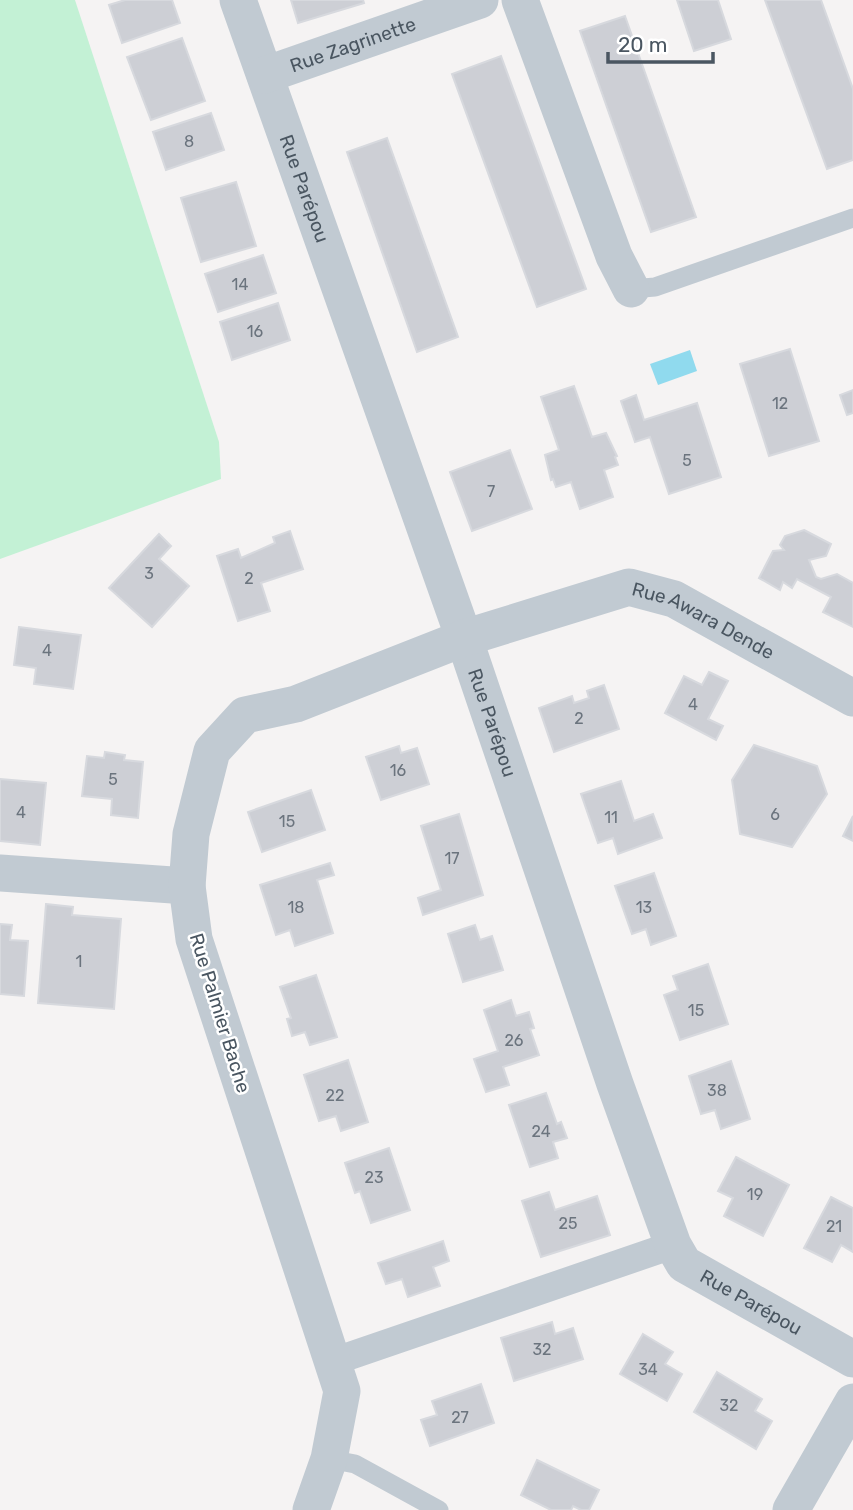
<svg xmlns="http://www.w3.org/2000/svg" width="853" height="1510" font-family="Rubik,sans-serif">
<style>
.green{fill:#c3f1d5}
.water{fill:#90daee}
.building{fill:#cdcfd5;stroke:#d7d9de;stroke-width:2}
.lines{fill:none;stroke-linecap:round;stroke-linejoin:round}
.service{stroke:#c1cad2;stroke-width:19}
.pedestrian{stroke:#c1cad2;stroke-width:28}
.minor{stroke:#c1cad2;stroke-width:37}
.labels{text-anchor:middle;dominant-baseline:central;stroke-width:5;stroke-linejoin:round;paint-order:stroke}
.number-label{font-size:16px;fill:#6b747e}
.street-label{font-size:19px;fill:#4a5661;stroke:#fff}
</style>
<rect width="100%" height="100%" fill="#f5f3f3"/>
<!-- green -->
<path class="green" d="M 0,0 L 75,0 L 219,442 L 221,479 L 0,559 Z"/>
<!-- water -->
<path class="water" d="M 690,350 L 697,371 L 658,385 L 650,364 Z"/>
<!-- building -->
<g class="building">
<path d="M 125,0 L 172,0 L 180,23 L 122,43 L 109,5 Z"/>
<path d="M 291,0 L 363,0 L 364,3 L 298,23 Z"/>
<path d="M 677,0 L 718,0 L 731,39 L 694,51 Z"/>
<path d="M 765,0 L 821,0 L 853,89 L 853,160 L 827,169 Z"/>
<path d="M 625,16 L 696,217 L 651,232 L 580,31 Z"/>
<path d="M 182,38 L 205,101 L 151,120 L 127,57 Z"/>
<path d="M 501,56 L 586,289 L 537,307 L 452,74 Z"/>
<path d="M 211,113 L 224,150 L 166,170 L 153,132 Z"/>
<path d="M 387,138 L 458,337 L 417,352 L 347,152 Z"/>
<path d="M 236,182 L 256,246 L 201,262 L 181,198 Z"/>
<path d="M 263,255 L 276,293 L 218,312 L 205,274 Z"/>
<path d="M 278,303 L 290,340 L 232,360 L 220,322 Z"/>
<path d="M 790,349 L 819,441 L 769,456 L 740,364 Z"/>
<path d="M 574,386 L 592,437 L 606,433 L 617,456 L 615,457 L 618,465 L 604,470 L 613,497 L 580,509 L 571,482 L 556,487 L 553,479 L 551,480 L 545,455 L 559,450 L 541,397 Z"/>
<path d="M 853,390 L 853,413 L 847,415 L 840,395 Z"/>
<path d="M 636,395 L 644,420 L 697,403 L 721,477 L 669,494 L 650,437 L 635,442 L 621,401 Z"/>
<path d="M 510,450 L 532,509 L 472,531 L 450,472 Z"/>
<path d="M 804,530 L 831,544 L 826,556 L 809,560 L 816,577 L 821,579 L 837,574 L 853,583 L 853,627 L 823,612 L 831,597 L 797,579 L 792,588 L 783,582 L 780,590 L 759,578 L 773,551 L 784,550 L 780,545 L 785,536 Z"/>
<path d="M 290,531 L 303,569 L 261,583 L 270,611 L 238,621 L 217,556 L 238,549 L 241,558 L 275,543 L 273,537 Z"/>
<path d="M 159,534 L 171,546 L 159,559 L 189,586 L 152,627 L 109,588 Z"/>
<path d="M 19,627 L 81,635 L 73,689 L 34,684 L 36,668 L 14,665 Z"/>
<path d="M 709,672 L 728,681 L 708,719 L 723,726 L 716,740 L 665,713 L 684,676 L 702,685 Z"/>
<path d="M 604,685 L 619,729 L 554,752 L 539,708 L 572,696 L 574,703 L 589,698 L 587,691 Z"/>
<path d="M 754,745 L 817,766 L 827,794 L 792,847 L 740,834 L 732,780 Z"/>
<path d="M 399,746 L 401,753 L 417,748 L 429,784 L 381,800 L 366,757 Z"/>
<path d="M 105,752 L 125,755 L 124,760 L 143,762 L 138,818 L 111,815 L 112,799 L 82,796 L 87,756 L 104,758 Z"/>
<path d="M 0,779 L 46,783 L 40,845 L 0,841 Z"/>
<path d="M 621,781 L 634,821 L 653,814 L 662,838 L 618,854 L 613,838 L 598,843 L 581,794 Z"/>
<path d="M 311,790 L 325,830 L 262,852 L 248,812 Z"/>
<path d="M 459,814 L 483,895 L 423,915 L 418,898 L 441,890 L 421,826 Z"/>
<path d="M 853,816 L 853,841 L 843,836 Z"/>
<path d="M 330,863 L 334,875 L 317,880 L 333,933 L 295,946 L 290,930 L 276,935 L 260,885 Z"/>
<path d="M 654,873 L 676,936 L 651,945 L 646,929 L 632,934 L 615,886 Z"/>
<path d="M 46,904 L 73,907 L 72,915 L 121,919 L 114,1009 L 38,1003 Z"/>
<path d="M 0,924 L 12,925 L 10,940 L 28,941 L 24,996 L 0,994 Z"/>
<path d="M 475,925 L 480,940 L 492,936 L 503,970 L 463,982 L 448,934 Z"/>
<path d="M 708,964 L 728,1024 L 680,1040 L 664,995 L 678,990 L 673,976 Z"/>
<path d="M 316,975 L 337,1037 L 310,1045 L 305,1032 L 292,1036 L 287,1019 L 291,1018 L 280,987 Z"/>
<path d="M 511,1000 L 516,1016 L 529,1012 L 534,1028 L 530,1029 L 539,1055 L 503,1067 L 509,1085 L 486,1092 L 474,1059 L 498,1051 L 484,1010 Z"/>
<path d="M 348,1060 L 368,1122 L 341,1131 L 336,1116 L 319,1121 L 304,1075 Z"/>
<path d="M 731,1061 L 750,1119 L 721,1129 L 715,1110 L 701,1114 L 689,1076 Z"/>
<path d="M 546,1093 L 557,1124 L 561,1122 L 567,1138 L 553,1142 L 558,1158 L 530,1167 L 509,1105 Z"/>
<path d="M 389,1148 L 410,1210 L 371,1223 L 360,1191 L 355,1193 L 345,1163 Z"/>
<path d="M 736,1157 L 789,1185 L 763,1236 L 724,1216 L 733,1198 L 718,1191 Z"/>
<path d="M 549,1192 L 555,1210 L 597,1196 L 610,1235 L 541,1257 L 522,1201 Z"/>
<path d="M 831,1197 L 853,1208 L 853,1252 L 841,1245 L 832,1262 L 804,1248 Z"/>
<path d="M 443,1241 L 449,1261 L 433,1267 L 440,1286 L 408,1297 L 402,1279 L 386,1284 L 378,1263 Z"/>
<path d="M 552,1322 L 555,1334 L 573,1328 L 583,1359 L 514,1381 L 501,1338 Z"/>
<path d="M 643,1334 L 673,1352 L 665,1364 L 682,1374 L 667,1401 L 620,1374 Z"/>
<path d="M 717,1372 L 762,1399 L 755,1411 L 772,1421 L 756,1449 L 694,1412 Z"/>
<path d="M 481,1384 L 494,1423 L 430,1446 L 421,1420 L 437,1415 L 432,1401 Z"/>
<path d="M 537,1460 L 599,1490 L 589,1510 L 581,1510 L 573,1506 L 571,1510 L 551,1510 L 521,1495 Z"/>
</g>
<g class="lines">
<!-- service -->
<g class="service">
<path d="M 631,289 L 655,287 L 853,218"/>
<path d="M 329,1459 L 355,1464 L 439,1510"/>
</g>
<!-- pedestrian -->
<path class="pedestrian" d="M 332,1362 L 673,1245"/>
<!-- minor -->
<g class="minor">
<path id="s1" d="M 238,0 L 464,638 L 615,1084 L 673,1245 L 684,1264 L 853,1359"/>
<path d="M 520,0 L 614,256 L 631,289"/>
<path id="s2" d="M 265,75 L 480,0"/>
<path d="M 0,873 L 187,886"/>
<path id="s3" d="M 311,1510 L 329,1459 L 342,1391 L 194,939 L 187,886 L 191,834 L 212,751 L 245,715 L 296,704 L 464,638 L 629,587 L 674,599 L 853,698"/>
<path d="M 791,1510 L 853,1402"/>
</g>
</g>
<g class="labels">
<!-- number labels -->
<g class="number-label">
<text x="189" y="141">8</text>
<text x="240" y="284">14</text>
<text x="255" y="331">16</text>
<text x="780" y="403">12</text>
<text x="687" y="460">5</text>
<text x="491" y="491">7</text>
<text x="149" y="573">3</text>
<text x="249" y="578">2</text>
<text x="47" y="650">4</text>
<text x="693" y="704">4</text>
<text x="579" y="718">2</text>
<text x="398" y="770">16</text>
<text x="113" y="779">5</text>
<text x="21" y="812">4</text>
<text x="775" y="814">6</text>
<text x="611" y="817">11</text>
<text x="287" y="821">15</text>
<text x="452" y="858">17</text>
<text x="296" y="907">18</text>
<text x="644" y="907">13</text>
<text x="79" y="961">1</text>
<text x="696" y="1010">15</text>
<text x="514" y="1040">26</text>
<text x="717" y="1090">38</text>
<text x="335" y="1095">22</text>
<text x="541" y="1131">24</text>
<text x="374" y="1177">23</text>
<text x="755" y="1194">19</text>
<text x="568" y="1223">25</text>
<text x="834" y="1226">21</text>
<text x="542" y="1349">32</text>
<text x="648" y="1369">34</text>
<text x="729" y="1405">32</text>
<text x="460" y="1417">27</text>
</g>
<!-- street labels -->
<g class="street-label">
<text stroke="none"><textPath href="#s2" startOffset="93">Rue Zagrinette</textPath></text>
<text stroke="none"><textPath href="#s1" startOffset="200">Rue Parépou</textPath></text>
<text stroke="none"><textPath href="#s3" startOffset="1326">Rue Awara Dende</textPath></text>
<text stroke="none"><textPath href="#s1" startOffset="766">Rue Parépou</textPath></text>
<text transform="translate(220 1013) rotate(73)">Rue Palmier Bache</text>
<text stroke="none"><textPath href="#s1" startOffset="1418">Rue Parépou</textPath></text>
</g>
</g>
<!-- scale -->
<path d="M608 52v10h105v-10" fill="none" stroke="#4a5661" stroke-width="3.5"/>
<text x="618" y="52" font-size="21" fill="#4a5661" stroke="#ffffff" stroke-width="5" paint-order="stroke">20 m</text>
</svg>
